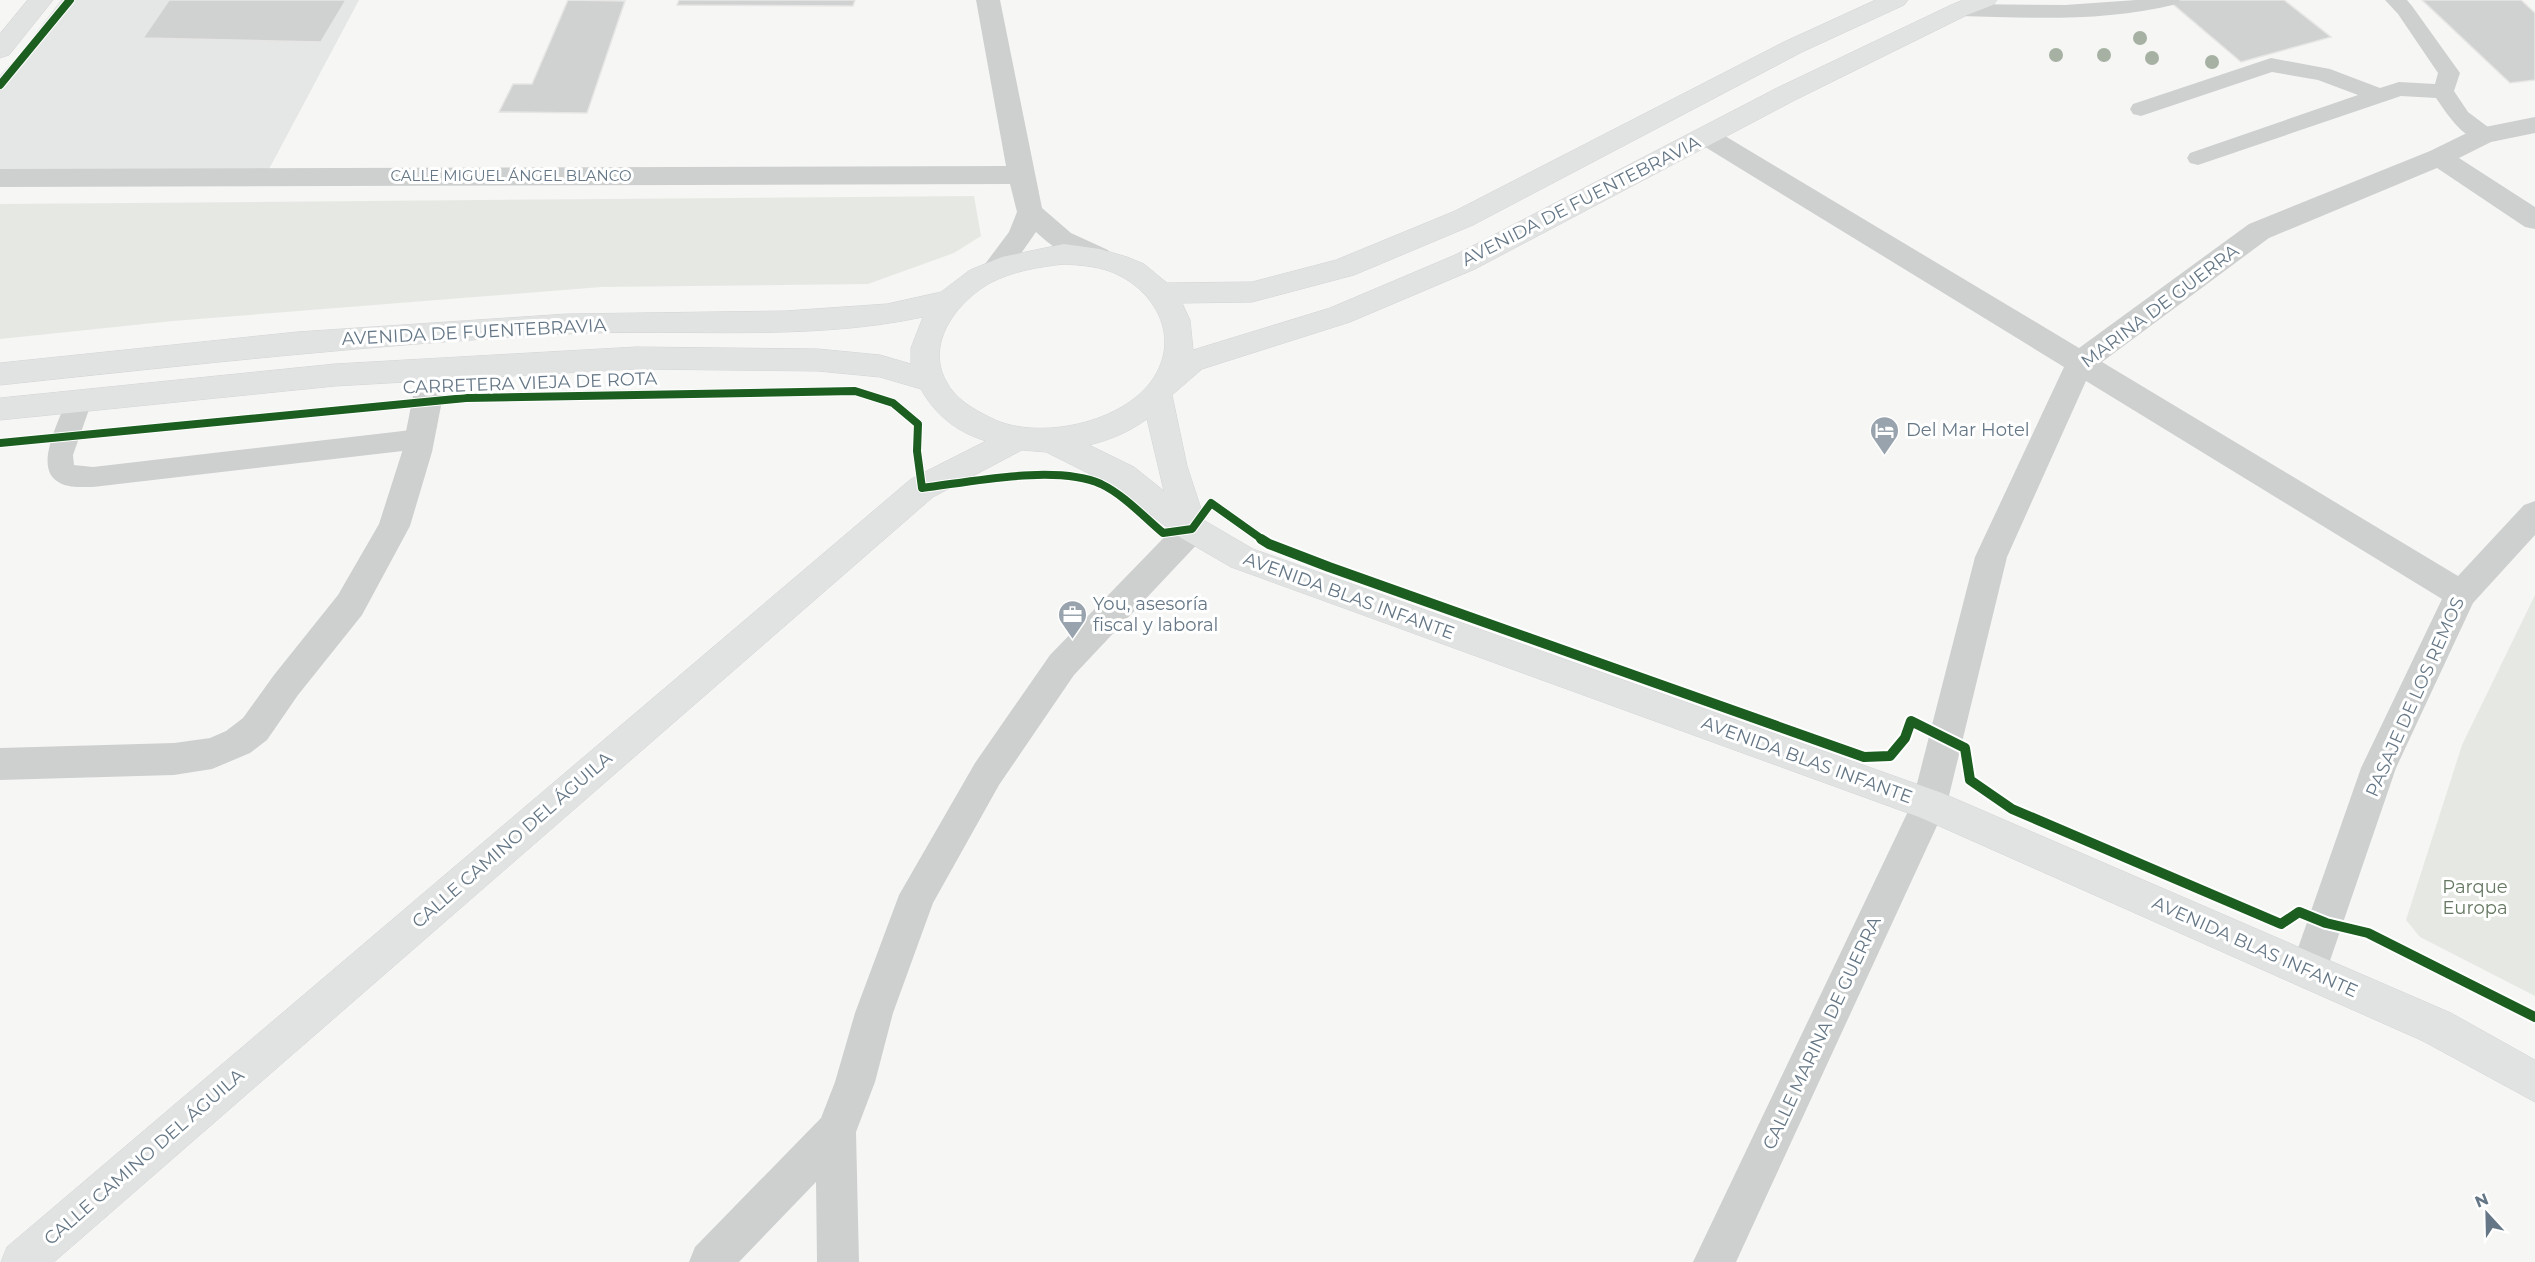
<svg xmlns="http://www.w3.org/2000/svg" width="2535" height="1262" font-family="Montserrat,sans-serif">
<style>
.built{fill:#e5e6e6}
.green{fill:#e6e9e3}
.building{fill:#d0d1d1;stroke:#e6e6e4;stroke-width:1.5}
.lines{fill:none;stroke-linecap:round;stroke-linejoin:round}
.secondary-casing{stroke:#d3d4d5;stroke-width:1}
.lane{fill:#ced0d0;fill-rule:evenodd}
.street{fill:#ced0d0;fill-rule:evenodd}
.secondary{fill:#e1e2e2;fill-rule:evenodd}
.cycleway-far1-casing{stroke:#fff;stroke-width:10}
.cycleway-casing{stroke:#fff;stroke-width:14}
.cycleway-far1{stroke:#1b5e20;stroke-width:8}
.cycleway{stroke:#1b5e20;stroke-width:10}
.tree{fill:#a6b1a4}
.labels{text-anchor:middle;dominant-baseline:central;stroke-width:6;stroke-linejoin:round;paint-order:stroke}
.far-street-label{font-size:15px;fill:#657786;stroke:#fff}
.street-label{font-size:18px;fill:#657786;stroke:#fff}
.poi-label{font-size:18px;fill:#657786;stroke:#fff;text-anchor:start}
.park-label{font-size:18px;fill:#657861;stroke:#fff}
</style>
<rect width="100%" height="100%" fill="#f6f6f5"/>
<!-- built -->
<path class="built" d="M 61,0 L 359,0 L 268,171 L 0,169 L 0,75 L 19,55 Z"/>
<!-- green -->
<g class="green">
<path d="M 974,196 L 981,236 L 954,253 L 868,284 L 601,287 L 173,321 L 0,339 L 0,204 Z"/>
<path d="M 2535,595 L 2535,996 L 2420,937 L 2406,920 L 2462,745 Z"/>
</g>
<!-- building -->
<g class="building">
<path d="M 169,0 L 346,0 L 321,42 L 143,38 Z"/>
<path d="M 568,0 L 625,1 L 587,113 L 499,112 L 513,84 L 532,84 Z"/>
<path d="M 679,0 L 855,0 L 853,6 L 677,5 Z"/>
<path d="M 2168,0 L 2284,0 L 2331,37 L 2241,62 Z"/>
<path d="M 2422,0 L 2521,0 L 2535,13 L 2535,80 L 2510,83 Z"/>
</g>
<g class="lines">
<defs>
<g id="secondary">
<path d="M 28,0 L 53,0 L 9,55 L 0,58 L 0,34 Z"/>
<path d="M 1876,0 L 1908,0 L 1904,5 L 1802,52 L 1473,225 L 1354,275 L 1252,302 L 1182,303 L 1190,320 L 1193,350 L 1330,308 L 1455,255 L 1777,88 L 1951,5 L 1963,0 L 1997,0 L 1993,5 L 1967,15 L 1795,100 L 1475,269 L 1350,322 L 1202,369 L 1172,395 L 1187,466 L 1205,521 L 1253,549 L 1942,793 L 2451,1013 L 2535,1060 L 2535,1102 L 2423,1041 L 1919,817 L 1231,567 L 1181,538 L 1112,485 L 1046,452 L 1022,450 L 933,497 L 54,1262 L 1,1262 L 7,1247 L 911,479 L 986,441 C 957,432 935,415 921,389 L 880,377 L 818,371 L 636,369 L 335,386 L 0,420 L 0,398 L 335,364 L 636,347 L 818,349 L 880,355 L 911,364 L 911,348 L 923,317 C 806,342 684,328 566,334 C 377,344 188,365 0,385 L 0,363 L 297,332 L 567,314 L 785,311 L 887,304 L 941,292 L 970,270 L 1002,257 L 1064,244 L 1100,249 L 1127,257 L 1144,264 L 1167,283 L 1252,282 L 1336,260 L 1455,211 L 1784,42 ZM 1064,264 C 1079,265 1095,266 1109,271 C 1148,285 1178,327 1159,368 C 1136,421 1040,443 991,418 C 973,409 955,399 946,381 C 925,343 957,302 990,283 C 1013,271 1038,267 1064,264 ZM 1147,419 L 1164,491 L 1134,467 L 1089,445 C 1110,440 1129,432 1147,419 Z"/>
</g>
</defs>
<!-- secondary casing -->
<use href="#secondary" class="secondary-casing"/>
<!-- lane -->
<g class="lane">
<path d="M 2136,0 L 2180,0 L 2177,4 C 2106,22 2032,18 1959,16 L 1952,14 L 1949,10 L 1952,6 L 1959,4 L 2065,5 Z"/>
<path d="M 2385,0 L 2407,0 L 2412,6 L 2460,73 L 2454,91 L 2468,112 L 2492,130 L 2495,135 L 2492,140 C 2467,147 2448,115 2436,98 L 2401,96 L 2198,165 L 2190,163 L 2187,158 L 2190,153 L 2358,95 L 2318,80 L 2272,72 L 2141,116 L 2133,114 L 2130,109 L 2133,104 L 2271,58 L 2330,69 L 2380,88 L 2399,82 L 2435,84 L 2438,73 L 2398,14 Z"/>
<path d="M 79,391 L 88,394 L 92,401 L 73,455 L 74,465 L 93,467 L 420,429 L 429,432 L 433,439 L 429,446 L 420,449 L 93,487 C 83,487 69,488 60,483 C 32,470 59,422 66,401 L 70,394 Z"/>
</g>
<!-- street -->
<g class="street">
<path d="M 976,0 L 1000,0 L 1042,208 L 1071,233 L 1108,250 L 1112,257 L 1108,264 C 1084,271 1053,248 1036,232 L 1006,275 L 996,278 L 986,275 L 982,268 L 1009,232 L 1017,212 L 1010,184 L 0,187 L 0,169 L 1006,166 Z"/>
<path d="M 2535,117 L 2535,133 L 2491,142 L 2459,158 L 2535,207 L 2535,229 L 2525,227 L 2437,168 L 2269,238 L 2102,362 L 2458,576 L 2524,505 L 2535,501 L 2535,535 L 2473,603 L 2396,768 L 2322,984 L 2309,990 L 2296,984 L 2290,971 L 2361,768 L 2442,599 L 2086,381 L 2007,557 L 1947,804 L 1736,1262 L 1693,1262 L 1912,803 L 1975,557 L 2064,367 L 1697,142 L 1693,136 L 1697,130 L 1706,128 L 1715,130 L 2079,348 L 2249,224 L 2430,151 L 2475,129 Z"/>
<path d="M 433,359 L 443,362 L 448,370 L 432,452 L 410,526 L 362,615 L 298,695 L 267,740 L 250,753 L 224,764 L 212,769 L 174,775 L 0,780 L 0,748 L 174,743 L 210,738 L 226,731 L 243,718 L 274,675 L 338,595 L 379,524 L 402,452 L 418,370 L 423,362 Z"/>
<path d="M 1192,516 L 1203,520 L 1208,529 L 1203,538 L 1074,675 L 999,785 L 933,903 L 893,1013 L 875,1082 L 856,1132 L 859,1262 L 817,1262 L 816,1182 L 739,1262 L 689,1262 L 695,1247 L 821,1118 L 835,1082 L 855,1013 L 899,895 L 975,763 L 1050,655 L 1181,520 Z"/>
</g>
<!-- secondary -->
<use href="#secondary" class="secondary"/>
<defs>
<g id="cycleway-far1">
<path d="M 0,85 L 70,0"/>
<path d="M 0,443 L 466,398 L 855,391 L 893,403 L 918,424 L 917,451 L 922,488 C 971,482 1056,464 1101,484 C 1124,495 1144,517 1163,533 L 1192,529 L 1211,503 L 1263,540"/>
</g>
<path id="cycleway" d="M 1261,539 L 1269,544 L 1329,567 L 1864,757 L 1890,756 L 1905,738 L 1911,721 L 1965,748 L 1970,780 L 2012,809 L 2281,924 L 2299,912 L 2326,923 L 2368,933 L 2535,1017"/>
</defs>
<!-- cycleway-far1 casing -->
<use href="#cycleway-far1" class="cycleway-far1-casing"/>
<!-- cycleway casing -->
<use href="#cycleway" class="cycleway-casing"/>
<!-- cycleway-far1 -->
<use href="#cycleway-far1" class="cycleway-far1"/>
<!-- cycleway -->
<use href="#cycleway" class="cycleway"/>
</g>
<!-- trees -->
<g class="tree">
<circle cx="2140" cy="38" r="7"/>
<circle cx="2056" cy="55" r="7"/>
<circle cx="2104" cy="55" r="7"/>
<circle cx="2152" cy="58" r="7"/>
<circle cx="2212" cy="62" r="7"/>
</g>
<!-- icons -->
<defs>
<symbol id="hotel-pin" viewBox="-11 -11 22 30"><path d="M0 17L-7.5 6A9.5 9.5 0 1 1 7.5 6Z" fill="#98a3ad" stroke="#fff"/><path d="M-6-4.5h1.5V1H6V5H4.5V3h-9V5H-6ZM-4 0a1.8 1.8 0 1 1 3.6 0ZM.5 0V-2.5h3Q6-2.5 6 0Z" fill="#fff"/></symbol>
<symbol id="office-pin" viewBox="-11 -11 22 30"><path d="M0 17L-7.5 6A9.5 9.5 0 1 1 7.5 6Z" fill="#98a3ad" stroke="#fff"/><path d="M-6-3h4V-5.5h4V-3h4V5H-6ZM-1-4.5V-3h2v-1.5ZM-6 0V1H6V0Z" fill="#fff"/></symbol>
</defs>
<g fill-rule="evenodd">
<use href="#hotel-pin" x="1868" y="414" width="33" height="45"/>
<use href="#office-pin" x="1056" y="598" width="33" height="45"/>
</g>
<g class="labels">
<!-- far-street labels -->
<g class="far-street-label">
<text x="511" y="175">CALLE MIGUEL ÁNGEL BLANCO</text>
</g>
<!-- street labels -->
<g class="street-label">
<text transform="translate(1581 201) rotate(-27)">AVENIDA DE FUENTEBRAVIA</text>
<text transform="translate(2160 306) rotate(-37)">MARINA DE GUERRA</text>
<text transform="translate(474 332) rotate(-3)">AVENIDA DE FUENTEBRAVIA</text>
<text transform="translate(530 383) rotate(-2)">CARRETERA VIEJA DE ROTA</text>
<text transform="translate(1349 596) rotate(20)">AVENIDA BLAS INFANTE</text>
<text transform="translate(2415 697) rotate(-66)">PASAJE DE LOS REMOS</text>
<text transform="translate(1807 760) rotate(20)">AVENIDA BLAS INFANTE</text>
<text transform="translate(512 840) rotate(-41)">CALLE CAMINO DEL ÁGUILA</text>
<text transform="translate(2255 947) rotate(24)">AVENIDA BLAS INFANTE</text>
<text transform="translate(1822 1033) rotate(-65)">CALLE MARINA DE GUERRA</text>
<text transform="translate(144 1157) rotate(-41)">CALLE CAMINO DEL ÁGUILA</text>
</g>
<!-- poi labels -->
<g class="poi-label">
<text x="1906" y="430">Del Mar Hotel</text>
<text x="1093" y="604">You, asesoría<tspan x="1093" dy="21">fiscal y laboral</tspan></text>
</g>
<!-- park labels -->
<g class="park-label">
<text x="2475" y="887">Parque<tspan x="2475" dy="21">Europa</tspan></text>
</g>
</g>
<!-- north arrow -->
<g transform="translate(2487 1214) rotate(338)" stroke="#ffffff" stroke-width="4.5" paint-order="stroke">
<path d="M0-4.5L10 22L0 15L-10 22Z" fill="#657786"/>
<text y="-9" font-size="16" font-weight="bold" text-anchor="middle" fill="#657786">N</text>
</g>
</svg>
